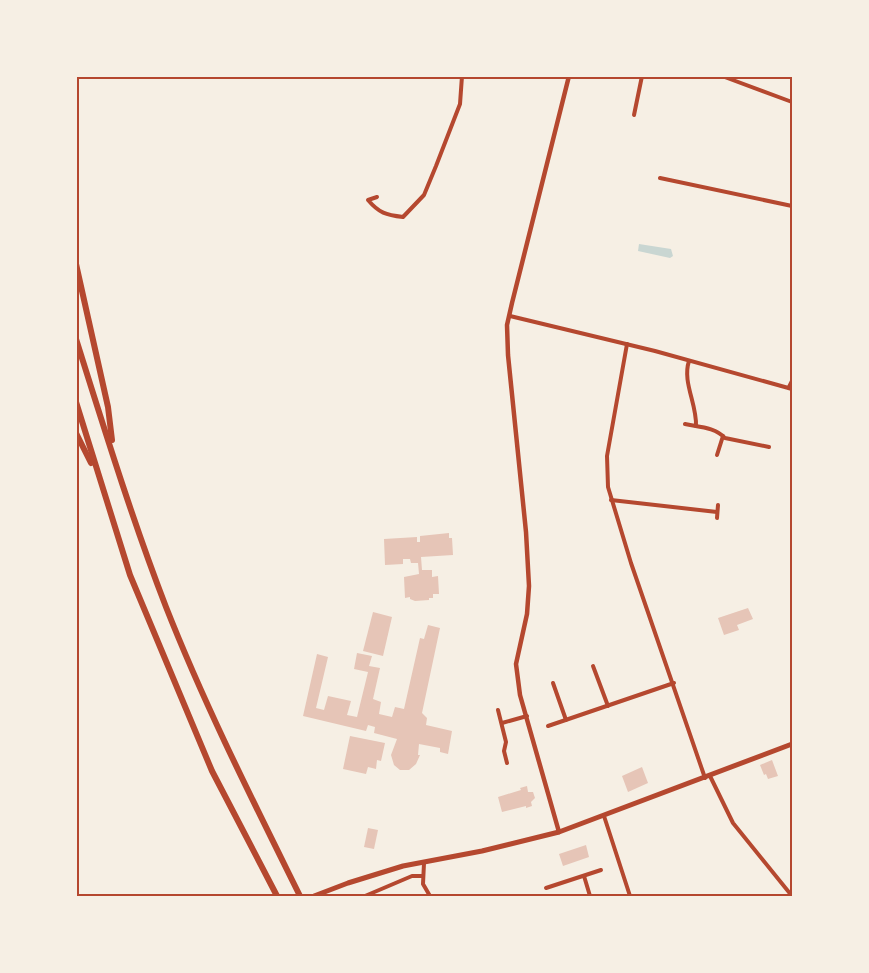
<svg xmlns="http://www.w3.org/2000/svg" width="869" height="973" font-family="'DejaVu Sans',sans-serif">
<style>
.water{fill:#c9d6d2}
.building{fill:#e6c5b7}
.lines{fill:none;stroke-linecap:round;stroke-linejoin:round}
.minor{stroke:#b5482f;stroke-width:4}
.tertiary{stroke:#b5482f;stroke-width:4.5}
.secondary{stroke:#b5482f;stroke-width:5}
.motorway{stroke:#b5482f;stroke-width:6}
.neatline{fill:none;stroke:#b5482f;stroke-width:2}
</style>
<rect width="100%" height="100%" fill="#f6efe4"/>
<!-- water -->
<path class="water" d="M 639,244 L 671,249 L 673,256 L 670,258 L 638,251 Z"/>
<!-- building -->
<g class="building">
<path d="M 449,533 L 449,538 L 452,538 L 453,555 L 421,557 L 422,570 L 432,570 L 432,577 L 438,576 L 439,594 L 433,594 L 433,598 L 429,598 L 429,600 L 415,601 L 410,599 L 410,597 L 405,598 L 404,577 L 419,574 L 418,563 L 411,563 L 410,559 L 403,559 L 403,564 L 385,565 L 384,539 L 417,537 L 417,542 L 420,542 L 420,536 Z"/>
<path d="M 748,608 L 753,619 L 737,625 L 739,630 L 724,635 L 718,618 Z"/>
<path d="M 373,612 L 392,617 L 383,656 L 363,651 Z"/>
<path d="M 428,625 L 440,628 L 422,713 L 427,718 L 426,725 L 452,731 L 448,754 L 440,752 L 440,748 L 419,744 L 418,755 L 420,755 L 416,764 L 409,770 L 400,770 L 394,765 L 391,755 L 397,739 L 374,733 L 375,727 L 368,725 L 366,731 L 303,716 L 317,654 L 328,657 L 316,708 L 324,710 L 328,696 L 351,701 L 347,715 L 357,717 L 368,672 L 354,669 L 357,653 L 372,656 L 369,666 L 380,668 L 373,699 L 381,702 L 379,714 L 392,717 L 395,707 L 404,709 L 420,638 L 424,639 Z"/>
<path d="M 350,736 L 385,743 L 381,761 L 377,760 L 376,769 L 368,767 L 366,774 L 343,769 Z"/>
<path d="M 772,760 L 778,776 L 768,779 L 766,774 L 764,775 L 760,765 Z"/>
<path d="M 642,767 L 648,783 L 628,792 L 622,776 Z"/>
<path d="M 527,786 L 528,792 L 533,792 L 535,798 L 531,802 L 532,806 L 526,808 L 526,806 L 502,812 L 498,797 L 521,790 L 520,788 Z"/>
<path d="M 368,828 L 378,830 L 374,849 L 364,847 Z"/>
<path d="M 586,845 L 589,857 L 563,866 L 559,854 Z"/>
</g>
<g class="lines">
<!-- minor -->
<g class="minor">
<path d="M 722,76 L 792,102"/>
<path d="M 634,115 L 642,76"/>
<path d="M 660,178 L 792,206"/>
<path d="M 377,197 L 368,200 C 379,213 386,215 403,217 L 424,195 L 436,166 L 460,104 L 462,76"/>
<path d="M 510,316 L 655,351 L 792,389"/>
<path d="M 627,344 L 607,456 L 608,487 L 631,563 L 705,778"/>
<path d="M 689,361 C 682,382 697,404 696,426"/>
<path d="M 789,387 L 792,381"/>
<path d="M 685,424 C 699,427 715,427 725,438 L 769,447"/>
<path d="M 717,455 L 723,436"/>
<path d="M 611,500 L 717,512"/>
<path d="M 717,518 L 718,505"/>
<path d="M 593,666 L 608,706"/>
<path d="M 553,683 L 566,720"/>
<path d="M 498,710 L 506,742 L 504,751 L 507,763"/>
<path d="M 502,723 L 527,716"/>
<path d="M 548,726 L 674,683"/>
<path d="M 710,776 L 733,823 L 792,896"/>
<path d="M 604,816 L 630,896"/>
<path d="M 424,863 L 423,884 L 430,896"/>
<path d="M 584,876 L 590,896"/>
<path d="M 546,888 L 601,870"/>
<path d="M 365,896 L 412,876 L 422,876"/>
</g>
<!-- tertiary -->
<path class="tertiary" d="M 559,832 L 520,695 L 516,664 L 527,614 L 529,586 L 526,532 L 508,355 L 507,325 L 512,303 L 569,76"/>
<!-- secondary -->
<path class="secondary" d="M 314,896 L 348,883 L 403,866 L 482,851 L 559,832 L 792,744"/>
<!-- motorway -->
<g class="motorway">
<path d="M 76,264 L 108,407 L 112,440"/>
<path d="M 76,339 C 104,428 132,519 166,607 C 205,706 253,801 300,896"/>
<path d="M 76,402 L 130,575 L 212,771 L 277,896"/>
<path d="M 76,433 L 91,463"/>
</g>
</g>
<!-- border -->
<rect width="869" height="973" fill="none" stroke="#f6efe4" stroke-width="156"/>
<rect x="78" y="78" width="713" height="817" class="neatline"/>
</svg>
